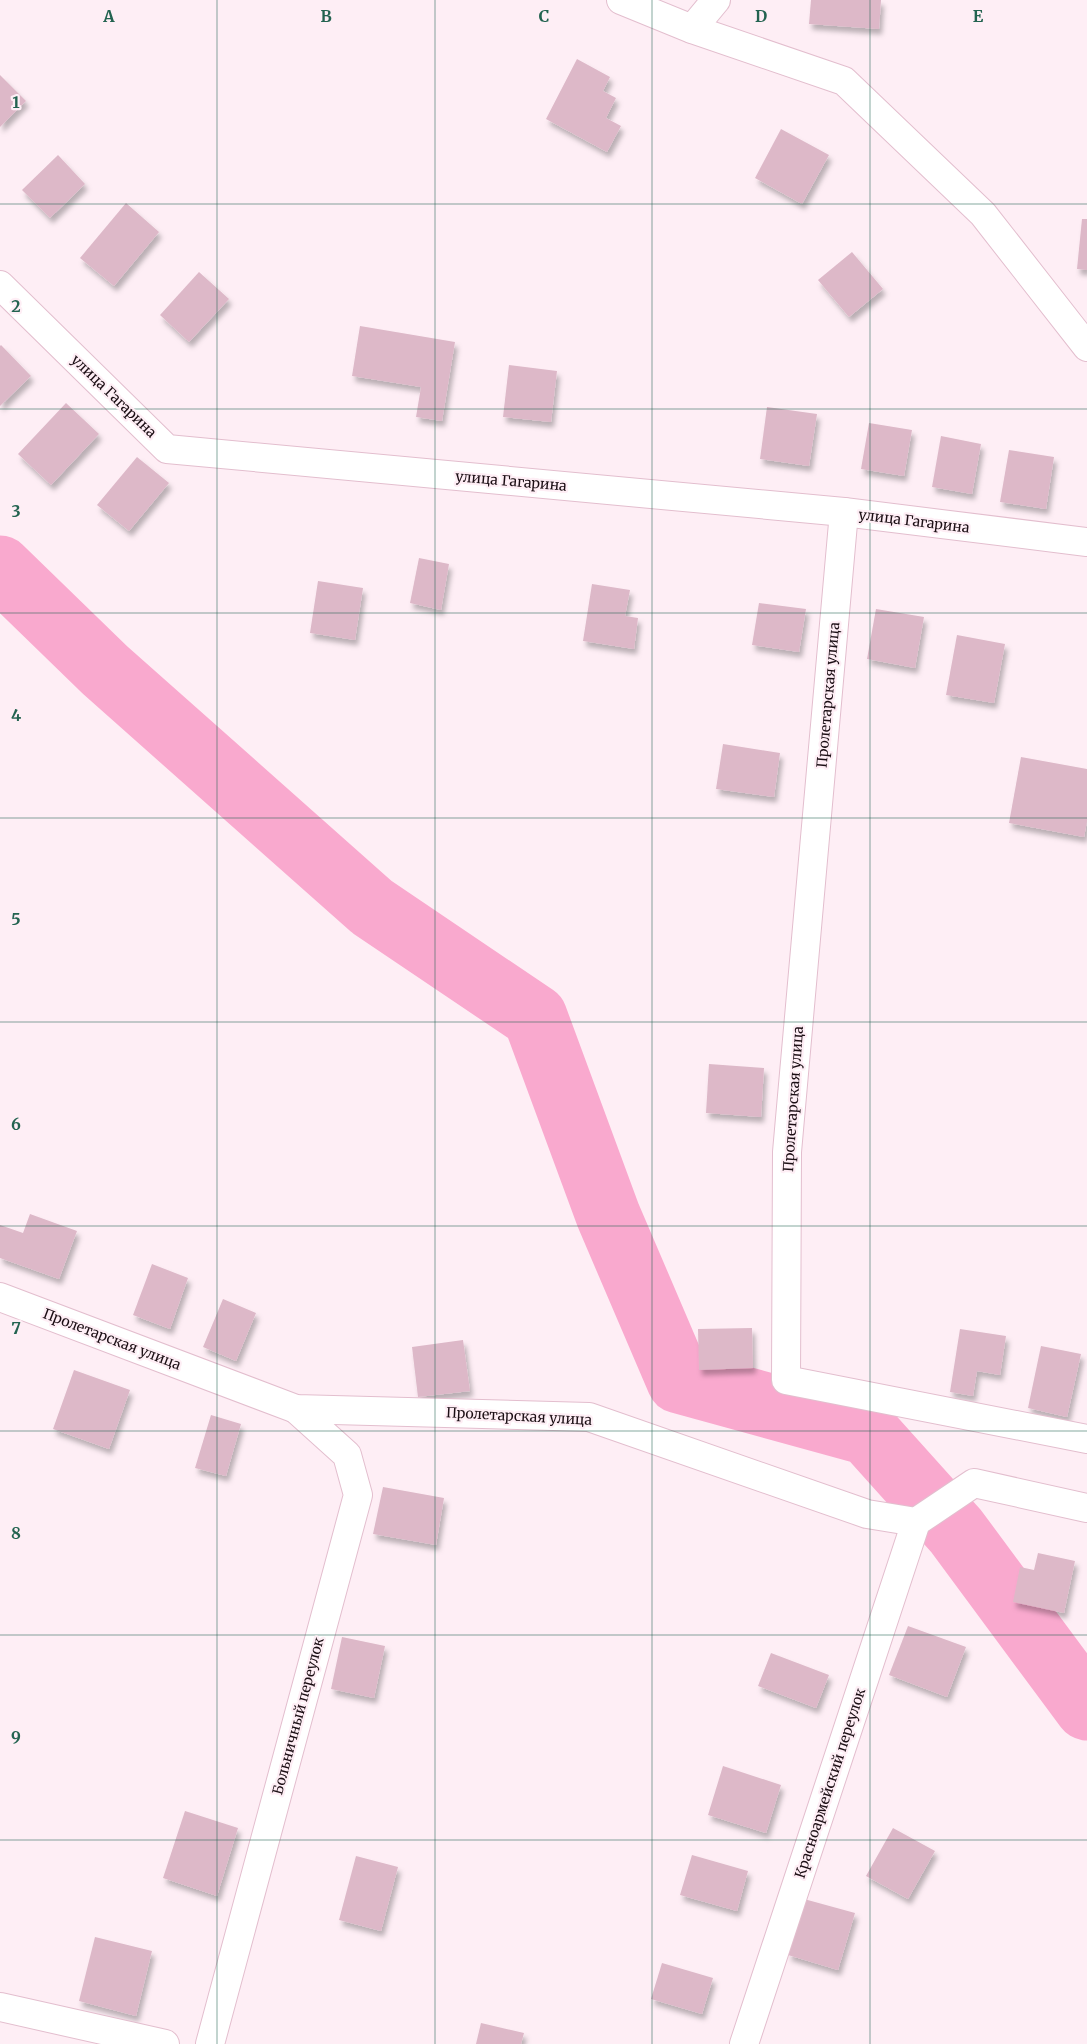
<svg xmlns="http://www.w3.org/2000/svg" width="1087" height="2044" font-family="Merriweather,serif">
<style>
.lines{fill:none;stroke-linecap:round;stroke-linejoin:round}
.river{stroke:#f9a9ce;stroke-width:65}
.building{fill:#ddb8c8;filter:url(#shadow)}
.street-casing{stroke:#e3bece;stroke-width:30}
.secondary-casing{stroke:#e3bece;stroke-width:30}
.street{stroke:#fff;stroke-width:28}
.secondary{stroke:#fff;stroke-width:28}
.grid{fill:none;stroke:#236350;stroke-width:1;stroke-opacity:0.55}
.labels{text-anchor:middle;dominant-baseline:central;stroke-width:4.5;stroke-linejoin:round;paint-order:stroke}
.street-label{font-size:14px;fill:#1b0e14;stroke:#feeef5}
.grid-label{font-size:16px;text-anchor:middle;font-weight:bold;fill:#236350;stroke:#feeef5;stroke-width:4.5;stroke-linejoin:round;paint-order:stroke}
</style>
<defs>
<filter id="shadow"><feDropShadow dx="3" dy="5.5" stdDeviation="2.5" flood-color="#0004"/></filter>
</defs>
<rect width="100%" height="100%" fill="#feeef5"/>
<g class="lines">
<!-- river -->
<path class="river" d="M 0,568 L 105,670 L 372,907 L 535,1017 L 608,1215 L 679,1381 L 868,1433 L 956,1531 L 1087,1708"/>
</g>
<!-- building -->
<g class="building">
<path d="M 811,0 L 881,0 L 879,29 L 809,24 Z"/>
<path d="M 577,59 L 610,77 L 603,91 L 616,98 L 606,118 L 621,126 L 607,152 L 546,119 Z"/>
<path d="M 0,75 L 26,101 L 0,127 Z"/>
<path d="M 781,129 L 829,155 L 802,204 L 755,178 Z"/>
<path d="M 58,155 L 85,184 L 50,218 L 22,190 Z"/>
<path d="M 126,203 L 159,232 L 114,286 L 80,258 Z"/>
<path d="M 1082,219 L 1087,219 L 1087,270 L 1077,269 Z"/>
<path d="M 852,252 L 883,289 L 849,317 L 818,280 Z"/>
<path d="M 199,272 L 229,299 L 189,342 L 160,315 Z"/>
<path d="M 360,326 L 455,342 L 442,421 L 416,417 L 421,387 L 352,376 Z"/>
<path d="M 1,345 L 31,376 L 0,406 L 0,346 Z"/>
<path d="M 509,365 L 557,371 L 551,422 L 503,417 Z"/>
<path d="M 66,403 L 99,434 L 51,485 L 18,454 Z"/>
<path d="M 767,407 L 817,414 L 809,466 L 760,459 Z"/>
<path d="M 869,423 L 912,430 L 904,476 L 861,469 Z"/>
<path d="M 941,436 L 981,444 L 972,494 L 932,487 Z"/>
<path d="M 1009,450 L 1054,457 L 1046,509 L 1000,502 Z"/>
<path d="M 137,457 L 169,483 L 129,531 L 97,505 Z"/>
<path d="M 419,558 L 449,564 L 441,610 L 410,603 Z"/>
<path d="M 318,581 L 363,588 L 355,640 L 310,633 Z"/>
<path d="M 592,584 L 630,590 L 625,616 L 638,618 L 634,649 L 583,641 Z"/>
<path d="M 759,603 L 806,609 L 799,652 L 752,645 Z"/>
<path d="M 876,609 L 924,617 L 915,668 L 867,659 Z"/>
<path d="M 957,635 L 1005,644 L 994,703 L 946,695 Z"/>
<path d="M 723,744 L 780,753 L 774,797 L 716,789 Z"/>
<path d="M 1021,757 L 1087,769 L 1087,821 L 1084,837 L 1009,823 Z"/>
<path d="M 709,1064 L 764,1068 L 761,1117 L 706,1113 Z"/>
<path d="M 30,1214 L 77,1231 L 59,1279 L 0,1258 L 0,1225 L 23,1233 Z"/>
<path d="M 152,1264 L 188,1278 L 170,1329 L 133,1315 Z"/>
<path d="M 223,1299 L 256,1313 L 236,1361 L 203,1347 Z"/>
<path d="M 752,1328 L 753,1368 L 699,1370 L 698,1329 Z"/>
<path d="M 960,1329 L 1006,1336 L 1000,1375 L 977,1371 L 973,1396 L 950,1392 Z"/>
<path d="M 463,1340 L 470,1391 L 418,1397 L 412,1347 Z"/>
<path d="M 1041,1346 L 1081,1354 L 1067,1417 L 1028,1408 Z"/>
<path d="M 74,1370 L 130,1390 L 109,1449 L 53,1429 Z"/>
<path d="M 211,1415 L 241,1424 L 226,1476 L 195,1468 Z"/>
<path d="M 383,1487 L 444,1498 L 436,1545 L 373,1534 Z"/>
<path d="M 1038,1553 L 1075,1561 L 1064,1613 L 1013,1602 L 1020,1567 L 1034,1570 Z"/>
<path d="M 908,1626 L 966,1647 L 947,1697 L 889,1675 Z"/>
<path d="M 342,1637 L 385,1646 L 374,1698 L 331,1689 Z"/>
<path d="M 771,1653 L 829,1675 L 816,1708 L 758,1686 Z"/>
<path d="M 723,1766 L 781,1785 L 766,1833 L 708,1815 Z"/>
<path d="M 185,1811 L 238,1828 L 217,1896 L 163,1878 Z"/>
<path d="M 893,1828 L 935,1851 L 908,1899 L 866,1876 Z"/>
<path d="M 692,1855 L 748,1871 L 737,1911 L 680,1895 Z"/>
<path d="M 356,1856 L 398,1867 L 381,1931 L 339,1920 Z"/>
<path d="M 804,1899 L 855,1913 L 838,1970 L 788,1955 Z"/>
<path d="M 95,1937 L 152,1951 L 136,2016 L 79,2001 Z"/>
<path d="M 662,1963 L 713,1978 L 702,2014 L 651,1999 Z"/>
<path d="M 481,2023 L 524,2033 L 521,2044 L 476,2044 Z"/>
</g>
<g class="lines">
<defs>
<g id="street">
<path d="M 621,0 L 692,29 L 844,81 L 983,214 L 1087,347"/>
<path d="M 692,29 L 716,0"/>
<path d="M 0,285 L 167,449 L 844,512 L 1087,542"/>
<path d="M 844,512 L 787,1152 L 786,1380 L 1087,1439"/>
<path d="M 0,1297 L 296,1409 L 589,1417 L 867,1514 L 916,1522 L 974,1483 L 1087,1508"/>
<path d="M 210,2044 L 358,1495 L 347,1455 L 296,1409"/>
<path d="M 744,2044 L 916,1522"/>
</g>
<path id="secondary" d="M 0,2007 L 165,2044"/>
</defs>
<!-- street casing -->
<use href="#street" class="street-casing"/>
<!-- secondary casing -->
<use href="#secondary" class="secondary-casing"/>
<!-- street -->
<use href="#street" class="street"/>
<!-- secondary -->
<use href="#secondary" class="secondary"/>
</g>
<!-- grid -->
<path class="grid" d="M 217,0 L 217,2044M 435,0 L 435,2044M 652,0 L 652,2044M 870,0 L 870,2044M 0,204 L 1087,204M 0,409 L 1087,409M 0,613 L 1087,613M 0,818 L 1087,818M 0,1022 L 1087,1022M 0,1226 L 1087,1226M 0,1431 L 1087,1431M 0,1635 L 1087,1635M 0,1840 L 1087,1840"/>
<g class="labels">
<!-- street labels -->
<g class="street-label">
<text transform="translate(114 396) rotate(44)">улица Гагарина</text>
<text transform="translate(511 481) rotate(5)">улица Гагарина</text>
<text transform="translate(914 521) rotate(7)">улица Гагарина</text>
<text transform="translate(828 695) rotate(-85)">Пролетарская улица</text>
<text transform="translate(793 1099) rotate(-86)">Пролетарская улица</text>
<text transform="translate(112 1339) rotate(21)">Пролетарская улица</text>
<text transform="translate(519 1416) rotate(3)">Пролетарская улица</text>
<text transform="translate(298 1716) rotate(-75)">Больничный переулок</text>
<text transform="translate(830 1783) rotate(-72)">Красноармейский переулок</text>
</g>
</g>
<g class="grid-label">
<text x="109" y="22">A</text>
<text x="326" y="22">B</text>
<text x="544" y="22">C</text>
<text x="761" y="22">D</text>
<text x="978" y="22">E</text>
<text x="16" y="108">1</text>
<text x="16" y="312">2</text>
<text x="16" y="517">3</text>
<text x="16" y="721">4</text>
<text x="16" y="925">5</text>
<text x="16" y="1130">6</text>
<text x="16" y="1334">7</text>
<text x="16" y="1539">8</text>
<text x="16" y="1743">9</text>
</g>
</svg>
